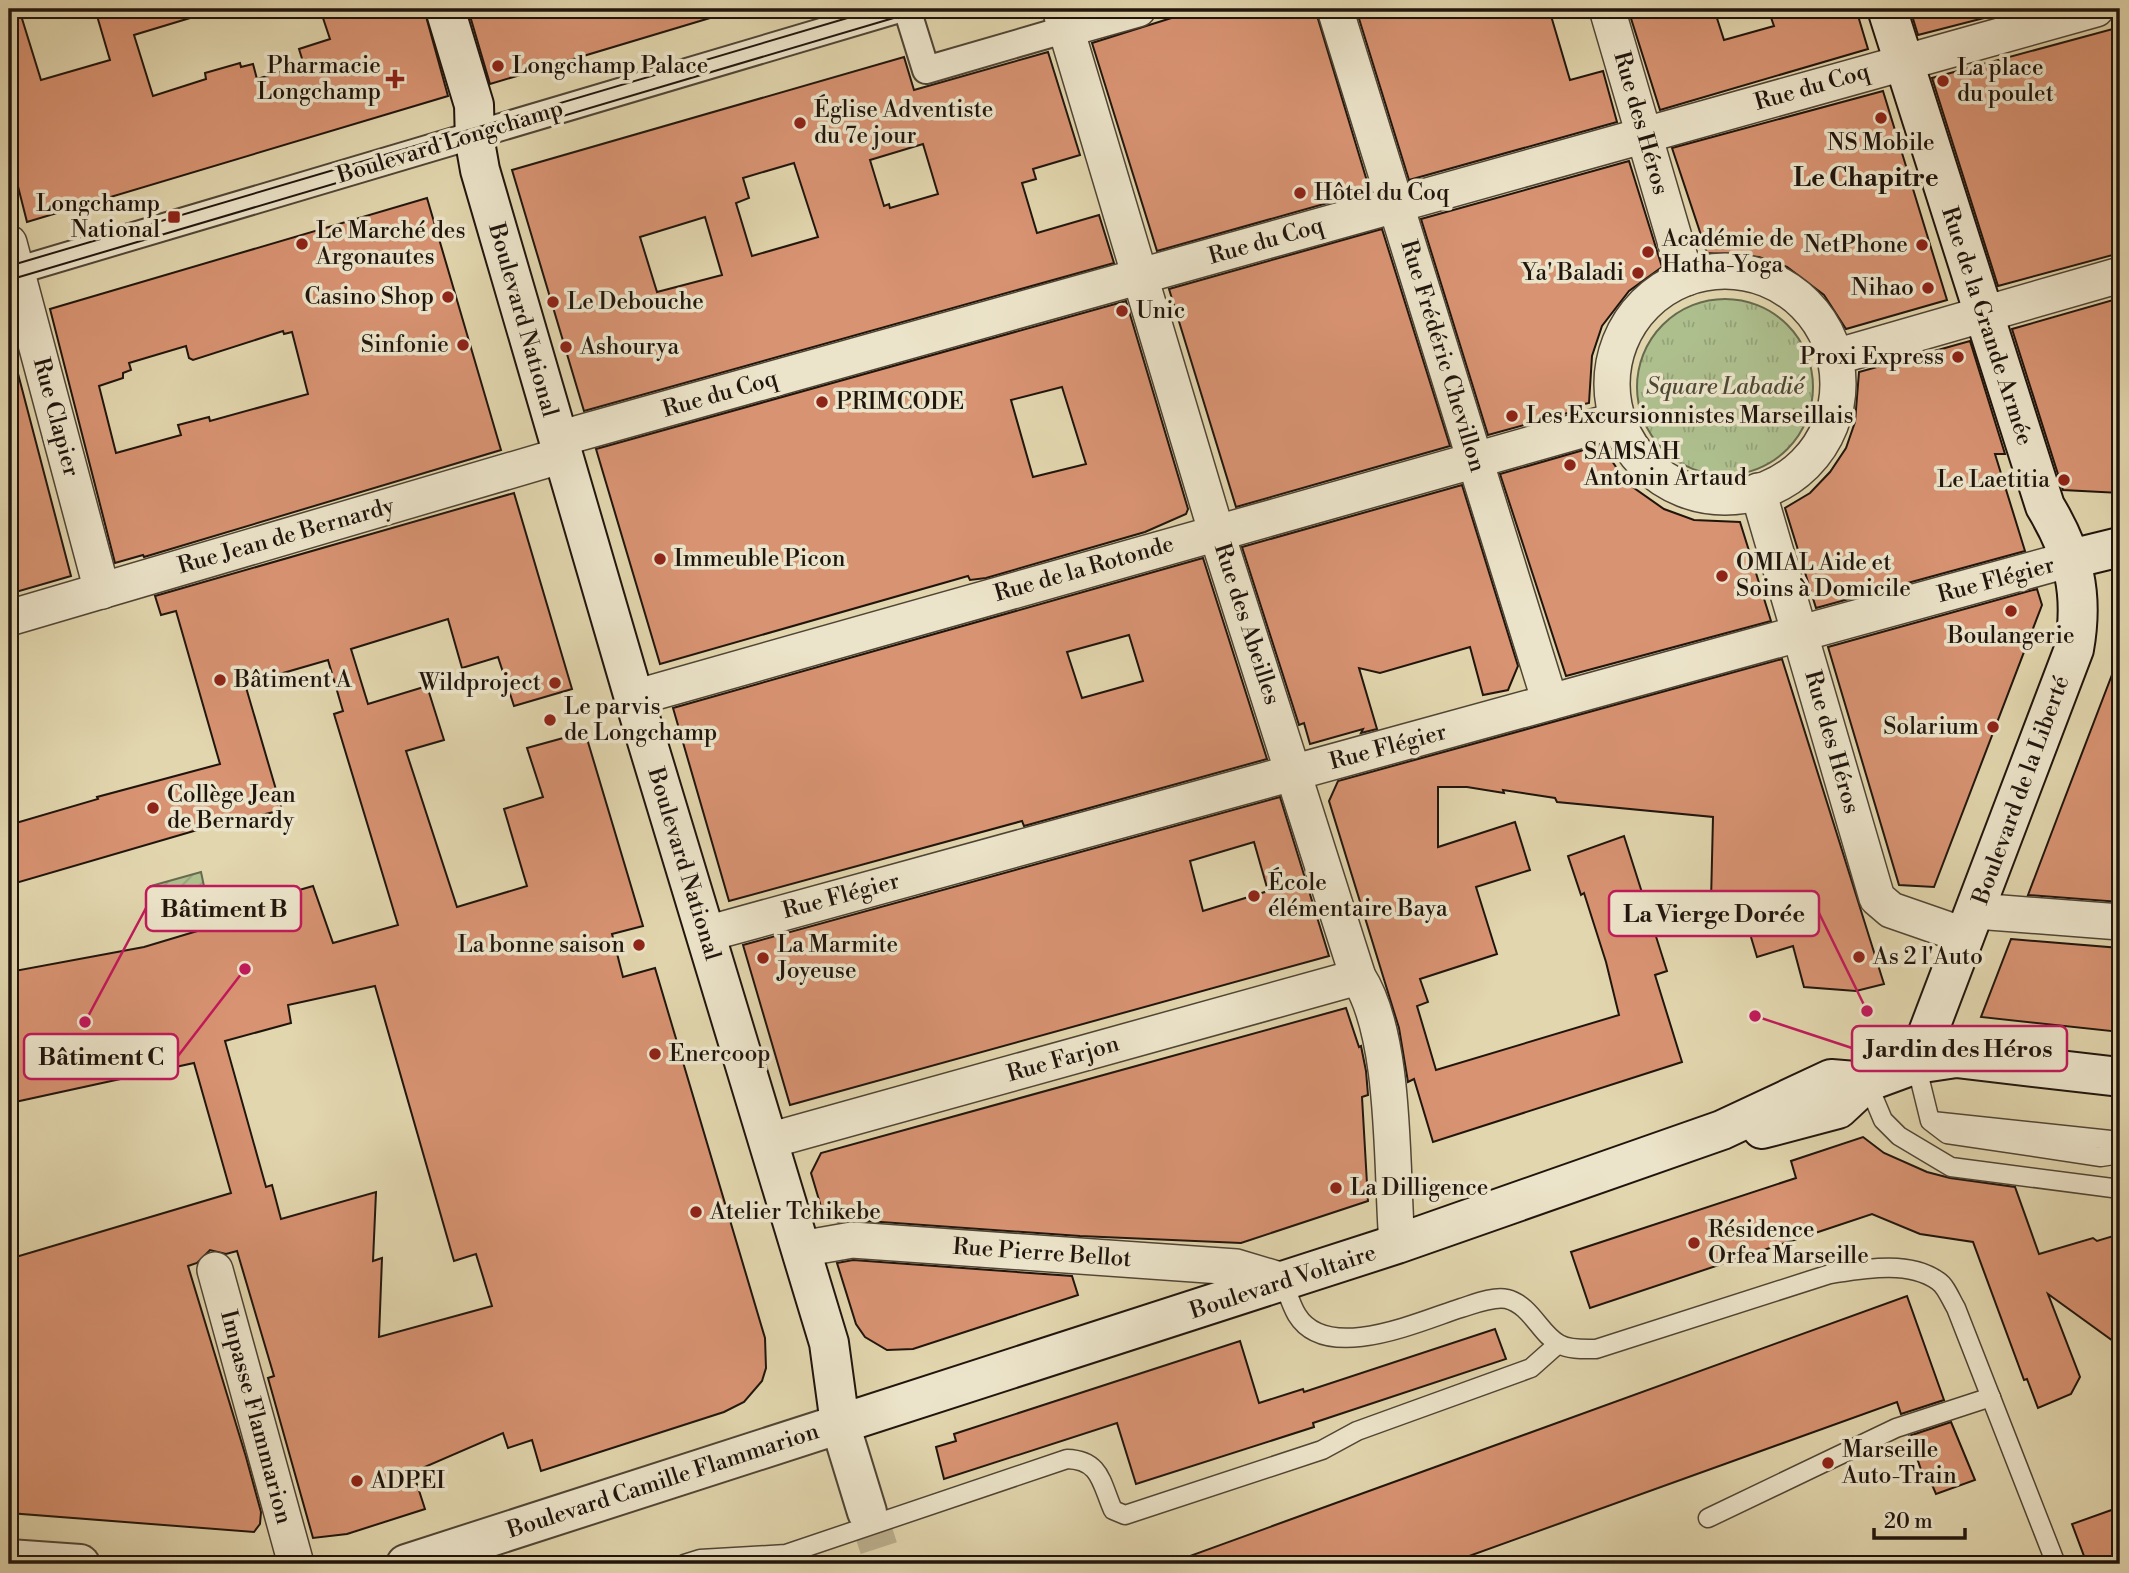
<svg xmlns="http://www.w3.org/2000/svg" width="2129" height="1573" font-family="'Libre Bodoni',serif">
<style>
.grass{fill:url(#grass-tufts);stroke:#676a4e;stroke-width:2}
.garden{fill:url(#garden-furrows);stroke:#676a4e;stroke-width:2}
.building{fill:#d89372;stroke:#20150d;stroke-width:2;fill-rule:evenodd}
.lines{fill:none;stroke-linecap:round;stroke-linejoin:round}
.tertiary-tunnel{stroke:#bbaf8e;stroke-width:38;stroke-dasharray:38 19;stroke-linecap:butt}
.service-casing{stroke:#504535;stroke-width:21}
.pedestrian-casing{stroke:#504535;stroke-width:30}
.minor-casing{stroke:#504535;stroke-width:38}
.tertiary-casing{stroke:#504535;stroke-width:42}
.secondary-casing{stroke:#20150d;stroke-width:42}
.service{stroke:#ece4ca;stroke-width:18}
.pedestrian{stroke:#ece4ca;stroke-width:26}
.minor{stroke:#ece4ca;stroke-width:35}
.tertiary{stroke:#ece4ca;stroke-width:38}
.secondary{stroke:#ece4ca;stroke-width:38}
.tram{stroke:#20150d;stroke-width:2}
.poi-dot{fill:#8f2418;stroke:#ece4ca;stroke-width:2.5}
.labels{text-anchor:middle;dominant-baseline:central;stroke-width:7;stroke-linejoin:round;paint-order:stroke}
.poi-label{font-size:23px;fill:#20150d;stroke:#ece4ca;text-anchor:start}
.street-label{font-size:23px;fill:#20150d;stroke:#ece4ca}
.park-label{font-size:23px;font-style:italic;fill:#4b4834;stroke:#ece4ca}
.quarter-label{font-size:26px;font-weight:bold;fill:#20150d;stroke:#ece4ca}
.leader{fill:none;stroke:#c2185b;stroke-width:2.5}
.callout-dot{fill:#c2185b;stroke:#ece4ca;stroke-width:2.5}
.callout{fill:#ece4ca;stroke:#c2185b;stroke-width:2.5}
.callout-label{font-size:24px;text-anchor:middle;font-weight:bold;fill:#20150d}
</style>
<defs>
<pattern id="grass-tufts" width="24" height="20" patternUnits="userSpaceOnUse" patternTransform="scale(1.75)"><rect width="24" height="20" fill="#aebf8e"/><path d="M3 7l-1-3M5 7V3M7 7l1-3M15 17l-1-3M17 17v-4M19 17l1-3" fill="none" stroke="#95a379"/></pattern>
<pattern id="garden-furrows" width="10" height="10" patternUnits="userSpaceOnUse" patternTransform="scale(1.75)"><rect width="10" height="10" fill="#aebf8e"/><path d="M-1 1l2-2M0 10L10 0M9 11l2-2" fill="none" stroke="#95a379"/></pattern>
</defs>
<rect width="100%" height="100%" fill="#e2d6ae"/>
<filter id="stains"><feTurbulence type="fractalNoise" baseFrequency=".00286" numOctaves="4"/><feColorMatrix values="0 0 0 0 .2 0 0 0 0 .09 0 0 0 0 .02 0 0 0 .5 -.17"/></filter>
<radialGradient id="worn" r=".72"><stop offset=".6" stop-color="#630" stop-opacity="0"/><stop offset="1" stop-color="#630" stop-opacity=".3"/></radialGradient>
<!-- grass -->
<circle class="grass" cx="1725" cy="387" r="88"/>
<!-- garden -->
<path class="garden" d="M 201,872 L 209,910 L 159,926 L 151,886 Z"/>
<!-- building -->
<g class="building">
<path d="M 9,9 L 19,9 L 41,80 L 110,60 L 95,9 L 199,9 L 200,15 L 134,35 L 153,96 L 206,79 L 205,73 L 240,63 L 241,67 L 253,64 L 257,79 L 304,65 L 299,49 L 330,39 L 320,9 L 424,9 L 448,96 L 27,222 L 9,151 Z"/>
<path d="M 468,9 L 719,9 L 720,15 L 490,84 Z"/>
<path d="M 1200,9 L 1315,9 L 1370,191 L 1157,251 L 1092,43 Z"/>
<path d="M 1356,9 L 1549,9 L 1570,80 L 1603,71 L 1617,122 L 1409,180 Z"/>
<path d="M 1628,9 L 1714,9 L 1724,40 L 1774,26 L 1768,9 L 1856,9 L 1868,49 L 1660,110 Z"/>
<path d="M 1910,9 L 1987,9 L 1988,17 L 1918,35 Z"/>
<path d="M 2120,27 L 2120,253 L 1998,286 L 1932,78 Z"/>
<path d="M 1048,52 L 1080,155 L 1033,169 L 1036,179 L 1022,183 L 1037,233 L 1099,215 L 1114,263 L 584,411 L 512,170 L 904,57 L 914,90 ZM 923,144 L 938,194 L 890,208 L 889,204 L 884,206 L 870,160 ZM 794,163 L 818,237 L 752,256 L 736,203 L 749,198 L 743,178 ZM 705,217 L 722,275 L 657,292 L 640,237 Z"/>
<path d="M 1883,91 L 1947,300 L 1846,329 L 1824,295 L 1787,267 L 1759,257 L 1707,253 L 1672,148 Z"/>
<path d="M 1629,161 L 1662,267 L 1629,291 L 1602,326 L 1592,356 L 1589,403 L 1580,405 L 1582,409 L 1488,435 L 1421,219 Z"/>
<path d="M 427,198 L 501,450 L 144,557 L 143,555 L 115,563 L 50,309 ZM 283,331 L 284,334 L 292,332 L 308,394 L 210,421 L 209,417 L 178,425 L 181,435 L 116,453 L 99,386 L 123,378 L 123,373 L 131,370 L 129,363 L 186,346 L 189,358 L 193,360 Z"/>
<path d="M 1382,229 L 1450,446 L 1236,507 L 1169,289 Z"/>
<path d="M 2120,298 L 2120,493 L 2063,490 L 2012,329 Z"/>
<path d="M 1126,301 L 1188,509 L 1186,514 L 1145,532 L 986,578 L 970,580 L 968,576 L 660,664 L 596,449 ZM 1062,387 L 1086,464 L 1033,477 L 1011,400 Z"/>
<path d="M 1970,341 L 2005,454 L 1995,454 L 2025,551 L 1816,608 L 1785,508 L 1810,493 L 1830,472 L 1846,448 L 1855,422 L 1859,372 Z"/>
<path d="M 16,366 L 71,576 L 9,594 L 9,367 Z"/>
<path d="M 1601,445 L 1627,483 L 1664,509 L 1694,520 L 1740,522 L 1771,621 L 1566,676 L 1500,474 Z"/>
<path d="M 1462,485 L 1518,666 L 1508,690 L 1483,695 L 1470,647 L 1380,673 L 1359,668 L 1377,729 L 1361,733 L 1363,729 L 1310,744 L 1304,723 L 1299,725 L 1242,547 Z"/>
<path d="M 514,493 L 572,689 L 514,706 L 498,657 L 462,668 L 448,619 L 351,649 L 368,704 L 427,686 L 444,740 L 406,751 L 457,907 L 527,886 L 504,809 L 543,797 L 527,748 L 585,732 L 643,926 L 612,934 L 623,977 L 655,968 L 765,1338 L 766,1368 L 762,1381 L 744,1402 L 724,1412 L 541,1471 L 532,1440 L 508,1448 L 503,1433 L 413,1472 L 425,1509 L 347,1534 L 313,1538 L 268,1378 L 274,1376 L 237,1251 L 226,1254 L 210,1250 L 197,1263 L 188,1266 L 246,1457 L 261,1512 L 260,1524 L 254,1532 L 9,1513 L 9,1259 L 231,1193 L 194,1063 L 15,1102 L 13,1086 L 9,1087 L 9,972 L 144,947 L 204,929 L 202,918 L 313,886 L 333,943 L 398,925 L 334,714 L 343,711 L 328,660 L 245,684 L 282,810 L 236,821 L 235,819 L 9,885 L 9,825 L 98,799 L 97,797 L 220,764 L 176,611 L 161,615 L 155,596 ZM 375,986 L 454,1261 L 476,1254 L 492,1306 L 379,1337 L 382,1258 L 373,1261 L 376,1192 L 281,1219 L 272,1185 L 266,1187 L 225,1041 L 291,1023 L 288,1005 Z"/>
<path d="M 1203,558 L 1267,759 L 1024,826 L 1022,821 L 729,901 L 673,708 ZM 1129,635 L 1143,681 L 1082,698 L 1067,652 Z"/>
<path d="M 2037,589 L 2042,605 L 1934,887 L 1899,885 L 1828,647 Z"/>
<path d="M 1782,659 L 1884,984 L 1856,991 L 1804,987 L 1793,946 L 1757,957 L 1738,894 L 1711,902 L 1713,817 L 1557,802 L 1555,798 L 1503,790 L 1504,793 L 1467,787 L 1438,787 L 1438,847 L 1515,822 L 1530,870 L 1476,887 L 1497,954 L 1420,979 L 1428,1002 L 1417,1006 L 1436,1070 L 1619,1015 L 1606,962 L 1584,893 L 1581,895 L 1568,856 L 1624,836 L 1667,971 L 1655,975 L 1682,1062 L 1433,1142 L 1414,1079 L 1408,1082 L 1399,1028 L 1329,801 L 1338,781 Z"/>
<path d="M 2118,659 L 2120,902 L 2028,895 L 2061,808 Z"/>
<path d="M 1280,797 L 1329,956 L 790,1105 L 743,945 ZM 1254,842 L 1268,891 L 1203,911 L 1190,861 Z"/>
<path d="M 2011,939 L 2120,948 L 2120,1032 L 1981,1017 Z"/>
<path d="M 1346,1008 L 1359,1047 L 1361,1046 L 1366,1071 L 1368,1095 L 1362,1097 L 1368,1201 L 1241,1243 L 1080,1236 L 853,1220 L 838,1222 L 822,1210 L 811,1173 L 821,1153 Z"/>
<path d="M 1863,1137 L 1884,1153 L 1927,1172 L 1950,1178 L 2015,1187 L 2039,1254 L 2093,1238 L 2097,1241 L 2120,1234 L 2120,1346 L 2048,1294 L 2080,1377 L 2071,1394 L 2038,1408 L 2027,1379 L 2024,1380 L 1973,1242 L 1920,1234 L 1872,1214 L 1590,1308 L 1571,1252 L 1796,1178 L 1791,1161 Z"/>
<path d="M 853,1260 L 1072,1276 L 1078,1295 L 913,1349 L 887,1350 L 865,1337 L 856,1324 L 837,1263 Z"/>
<path d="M 1907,1296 L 1944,1400 L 1901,1414 L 1897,1402 L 1447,1564 L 1177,1564 L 1176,1561 Z"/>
<path d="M 1495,1329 L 1506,1359 L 1313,1423 L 1314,1427 L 1136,1484 L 1117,1423 L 944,1479 L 936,1447 L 956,1441 L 954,1434 L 1240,1341 L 1259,1403 L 1303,1389 L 1304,1392 Z"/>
<path d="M 1951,1422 L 1975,1480 L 1936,1494 L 1927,1473 L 1923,1475 L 1909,1436 Z"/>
<path d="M 2120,1507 L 2120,1564 L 2087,1564 L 2072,1524 Z"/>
</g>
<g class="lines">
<!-- tertiary-tunnel -->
<path class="tertiary-tunnel" d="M 867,1512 L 884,1564"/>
<defs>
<g id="service">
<path d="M 1916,1064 L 1930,1121 L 1947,1134 L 2101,1157 L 2120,1154"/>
<path d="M 1867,1082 L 1883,1120 L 1899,1136 L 1951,1167 L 2120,1189"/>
<path d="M 1932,1121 L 2120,1141"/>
<path d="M 1283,1281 C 1287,1291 1291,1305 1297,1315 C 1327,1364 1420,1321 1461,1308 C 1474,1304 1493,1296 1507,1299 C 1531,1305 1540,1334 1559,1344 C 1569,1350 1585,1349 1596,1349 L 1830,1274 C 1863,1269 1909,1260 1938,1281 C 1946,1286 1951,1300 1956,1308 L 2056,1564"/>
<path d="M 1708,1518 L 1896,1428 L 1991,1397"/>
<path d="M 684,1564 L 700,1559 L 786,1554 L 1067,1459 C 1101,1460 1101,1483 1113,1510 L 1125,1515 L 1322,1450 L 1357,1431 L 1531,1368 L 1558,1344"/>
</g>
<g id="pedestrian">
<path d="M 907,9 L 926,70 L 1067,29"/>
<path d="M 9,273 L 899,9"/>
</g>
<g id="minor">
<path d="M 1060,9 L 1216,531 L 1358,977 C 1397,1037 1391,1170 1397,1244"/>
<path d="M 1335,9 L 1550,702"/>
<path d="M 1607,9 L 1686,278"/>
<path d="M 1067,29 L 1138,9"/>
<path d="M 9,243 L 102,591"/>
<circle cx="1725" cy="384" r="113"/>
<path d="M 1835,357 L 2120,275"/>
<path d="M 558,439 L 2096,9"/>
<path d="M 1758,491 L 1877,898 L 1891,910 L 1966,936"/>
<path d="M 9,618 L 563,455"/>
<path d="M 634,698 L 1617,420"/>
<path d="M 1976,911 L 2120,922"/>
<path d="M 706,934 L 2071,559"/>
<path d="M 768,1141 L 1358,977"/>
<path d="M 801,1249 L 852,1240 L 1236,1267 L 1283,1281"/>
<path d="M 215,1270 L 296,1564"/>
</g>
<g id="tertiary">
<path d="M 9,1559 L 80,1564"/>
<path d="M 406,1564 L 840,1424 L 867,1512"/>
</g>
<g id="secondary">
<path d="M 445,9 L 474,105 L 475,142 L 480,170 L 634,698 L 829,1343 L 840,1424 L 1397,1244 L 1722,1130 L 1831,1079 L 1867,1082"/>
<path d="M 1887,9 L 2045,506 C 2074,554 2084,594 2074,649 L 1916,1064"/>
<path d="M 2071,559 L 2120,547"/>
<path d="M 1762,1129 L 1838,1109 L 1867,1082 L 1916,1064 L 1956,1058 L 2120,1077"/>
</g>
</defs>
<!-- service casing -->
<use href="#service" class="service-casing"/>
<!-- pedestrian casing -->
<use href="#pedestrian" class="pedestrian-casing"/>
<!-- minor casing -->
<use href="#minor" class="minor-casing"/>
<!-- tertiary casing -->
<use href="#tertiary" class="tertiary-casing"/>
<!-- secondary casing -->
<use href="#secondary" class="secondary-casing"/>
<!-- service -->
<use href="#service" class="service"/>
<!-- pedestrian -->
<use href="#pedestrian" class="pedestrian"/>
<!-- minor -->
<use href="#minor" class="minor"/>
<!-- tertiary -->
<use href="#tertiary" class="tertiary"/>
<!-- secondary -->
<use href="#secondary" class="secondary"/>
<!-- tram -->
<g class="tram">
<path d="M 9,266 L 878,9"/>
<path d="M 9,280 L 924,9"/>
</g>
</g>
<!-- markers -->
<g class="poi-dot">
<circle cx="498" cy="66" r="7"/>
<path d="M391.5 68.5h7v7h7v7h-7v7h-7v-7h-7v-7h7z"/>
<circle cx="1943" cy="81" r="7"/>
<circle cx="1881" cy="118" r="7"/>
<circle cx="800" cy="123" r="7"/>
<circle cx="1300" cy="193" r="7"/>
<rect x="167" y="210" width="14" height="14" rx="3.5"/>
<circle cx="302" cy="244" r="7"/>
<circle cx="1922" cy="245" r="7"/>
<circle cx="1648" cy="252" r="7"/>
<circle cx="1638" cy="273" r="7"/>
<circle cx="1928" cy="288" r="7"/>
<circle cx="448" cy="297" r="7"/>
<circle cx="553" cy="302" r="7"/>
<circle cx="1122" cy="311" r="7"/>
<circle cx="463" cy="345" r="7"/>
<circle cx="566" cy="347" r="7"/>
<circle cx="1958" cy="357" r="7"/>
<circle cx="822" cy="402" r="7"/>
<circle cx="1512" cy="416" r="7"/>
<circle cx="1570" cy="465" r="7"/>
<circle cx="2064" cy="480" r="7"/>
<circle cx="660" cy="559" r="7"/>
<circle cx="1722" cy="576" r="7"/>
<circle cx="2011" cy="611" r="7"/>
<circle cx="220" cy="680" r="7"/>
<circle cx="555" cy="683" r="7"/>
<circle cx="550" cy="720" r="7"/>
<circle cx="1993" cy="727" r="7"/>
<circle cx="153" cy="808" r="7"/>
<circle cx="1254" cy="896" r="7"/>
<circle cx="639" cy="945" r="7"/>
<circle cx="1859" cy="957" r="7"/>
<circle cx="763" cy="958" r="7"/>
<circle cx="655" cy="1054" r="7"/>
<circle cx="1336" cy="1188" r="7"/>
<circle cx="696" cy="1212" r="7"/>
<circle cx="1694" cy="1243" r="7"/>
<circle cx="1828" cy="1463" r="7"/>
<circle cx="357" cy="1481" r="7"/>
</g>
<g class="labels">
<!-- poi labels -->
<g class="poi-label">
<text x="381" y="66" text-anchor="end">Pharmacie<tspan x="381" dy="26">Longchamp</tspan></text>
<text x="512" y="66">Longchamp Palace</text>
<text x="1957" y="68">La place<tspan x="1957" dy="26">du poulet</tspan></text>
<text x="814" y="110">Église Adventiste<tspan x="814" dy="26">du 7e jour</tspan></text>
<text x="1881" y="143" text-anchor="middle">NS Mobile</text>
<text x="1314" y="193">Hôtel du Coq</text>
<text x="160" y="204" text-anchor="end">Longchamp<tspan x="160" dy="26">National</tspan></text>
<text x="316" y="231">Le Marché des<tspan x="316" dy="26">Argonautes</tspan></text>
<text x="1662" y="239">Académie de<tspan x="1662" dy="26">Hatha-Yoga</tspan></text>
<text x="1908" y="245" text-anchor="end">NetPhone</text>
<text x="1624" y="273" text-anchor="end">Ya' Baladi</text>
<text x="1914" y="288" text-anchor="end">Nihao</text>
<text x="434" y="297" text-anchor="end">Casino Shop</text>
<text x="567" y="302">Le Debouche</text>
<text x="1136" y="311">Unic</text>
<text x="449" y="345" text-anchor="end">Sinfonie</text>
<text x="580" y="347">Ashourya</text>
<text x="1944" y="357" text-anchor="end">Proxi Express</text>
<text x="836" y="402">PRIMCODE</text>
<text x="1526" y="416">Les Excursionnistes Marseillais</text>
<text x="1584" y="452">SAMSAH<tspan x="1584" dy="26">Antonin Artaud</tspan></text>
<text x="2050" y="480" text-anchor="end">Le Laetitia</text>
<text x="674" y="559">Immeuble Picon</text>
<text x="1736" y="563">OMIAL Aide et<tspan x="1736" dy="26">Soins à Domicile</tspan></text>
<text x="2011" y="636" text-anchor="middle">Boulangerie</text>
<text x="234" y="680">Bâtiment A</text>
<text x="541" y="683" text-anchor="end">Wildproject</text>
<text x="564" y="707">Le parvis<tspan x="564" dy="26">de Longchamp</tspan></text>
<text x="1979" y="727" text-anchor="end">Solarium</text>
<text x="167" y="795">Collège Jean<tspan x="167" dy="26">de Bernardy</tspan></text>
<text x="1268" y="883">École<tspan x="1268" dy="26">élémentaire Baya</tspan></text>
<text x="625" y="945" text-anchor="end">La bonne saison</text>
<text x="777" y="945">La Marmite<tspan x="777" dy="26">Joyeuse</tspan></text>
<text x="1873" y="957">As 2 l'Auto</text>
<text x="669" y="1054">Enercoop</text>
<text x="1350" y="1188">La Dilligence</text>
<text x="710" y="1212">Atelier Tchikebe</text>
<text x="1708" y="1230">Résidence<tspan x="1708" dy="26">Orfea Marseille</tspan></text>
<text x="1842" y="1450">Marseille<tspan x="1842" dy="26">Auto-Train</tspan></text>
<text x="371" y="1481">ADPEI</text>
</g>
<!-- street labels -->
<g class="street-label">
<text transform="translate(1812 87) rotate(-16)">Rue du Coq</text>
<text transform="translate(1641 123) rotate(74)">Rue des Héros</text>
<text transform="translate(450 142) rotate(-17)">Boulevard Longchamp</text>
<text transform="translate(1266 241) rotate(-16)">Rue du Coq</text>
<text transform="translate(523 320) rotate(74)">Boulevard National</text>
<text transform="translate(1987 326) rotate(72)">Rue de la Grande Armée</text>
<text transform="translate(1443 356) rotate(73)">Rue Frédéric Chevillon</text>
<text transform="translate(720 394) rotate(-16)">Rue du Coq</text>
<text transform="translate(56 417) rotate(75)">Rue Clapier</text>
<text transform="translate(286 536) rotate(-16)">Rue Jean de Bernardy</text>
<text transform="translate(1084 569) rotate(-16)">Rue de la Rotonde</text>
<text transform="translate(1996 580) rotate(-15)">Rue Flégier</text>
<text transform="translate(1247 624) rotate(72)">Rue des Abeilles</text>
<text transform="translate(1832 742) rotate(74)">Rue des Héros</text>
<text transform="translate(1388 747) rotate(-15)">Rue Flégier</text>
<text transform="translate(2021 790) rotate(-70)">Boulevard de la Liberté</text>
<text transform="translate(684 864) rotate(73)">Boulevard National</text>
<text transform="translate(841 896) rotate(-15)">Rue Flégier</text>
<text transform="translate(1063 1059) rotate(-16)">Rue Farjon</text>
<text transform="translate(1042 1253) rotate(4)">Rue Pierre Bellot</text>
<text transform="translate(1283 1282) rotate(-18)">Boulevard Voltaire</text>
<text transform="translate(256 1417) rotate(75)">Impasse Flammarion</text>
<text transform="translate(663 1481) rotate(-18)">Boulevard Camille Flammarion</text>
</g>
<!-- park labels -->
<g class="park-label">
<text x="1725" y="387">Square Labadié</text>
</g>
<!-- quarter labels -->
<g class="quarter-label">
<text x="1866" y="178">Le Chapitre</text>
</g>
</g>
<!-- callouts -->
<path class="leader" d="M85 1022L146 908M1867 1011L1819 913M1755 1016L1852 1048M245 969L178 1056"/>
<g class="callout-dot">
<circle cx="85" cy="1022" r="7"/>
<circle cx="1867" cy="1011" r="7"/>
<circle cx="1755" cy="1016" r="7"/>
<circle cx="245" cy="969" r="7"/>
</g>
<g class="callout">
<rect x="146" y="886" width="155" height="45" rx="7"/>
<rect x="1609" y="891" width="210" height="45" rx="7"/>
<rect x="1852" y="1026" width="215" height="45" rx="7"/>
<rect x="24" y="1034" width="154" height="45" rx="7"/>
</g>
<g class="callout-label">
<text x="224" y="917">Bâtiment B</text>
<text x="1714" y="922">La Vierge Dorée</text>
<text x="1959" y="1057">Jardin des Héros</text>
<text x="101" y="1065">Bâtiment C</text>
</g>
<!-- margin -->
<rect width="2129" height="1573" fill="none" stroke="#e2d6ae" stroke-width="35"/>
<rect x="10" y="10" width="2108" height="1552" fill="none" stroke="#20150d" stroke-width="3.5"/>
<rect x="18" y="18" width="2094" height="1538" fill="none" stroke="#20150d" stroke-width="2"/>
<!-- scale -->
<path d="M1874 1528v10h91v-10" fill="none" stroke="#20150d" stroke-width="3.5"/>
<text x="1884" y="1528" font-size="21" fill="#20150d" stroke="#ece4ca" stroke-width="5" paint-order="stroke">20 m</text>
<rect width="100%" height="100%" filter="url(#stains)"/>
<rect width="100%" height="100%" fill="url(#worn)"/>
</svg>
